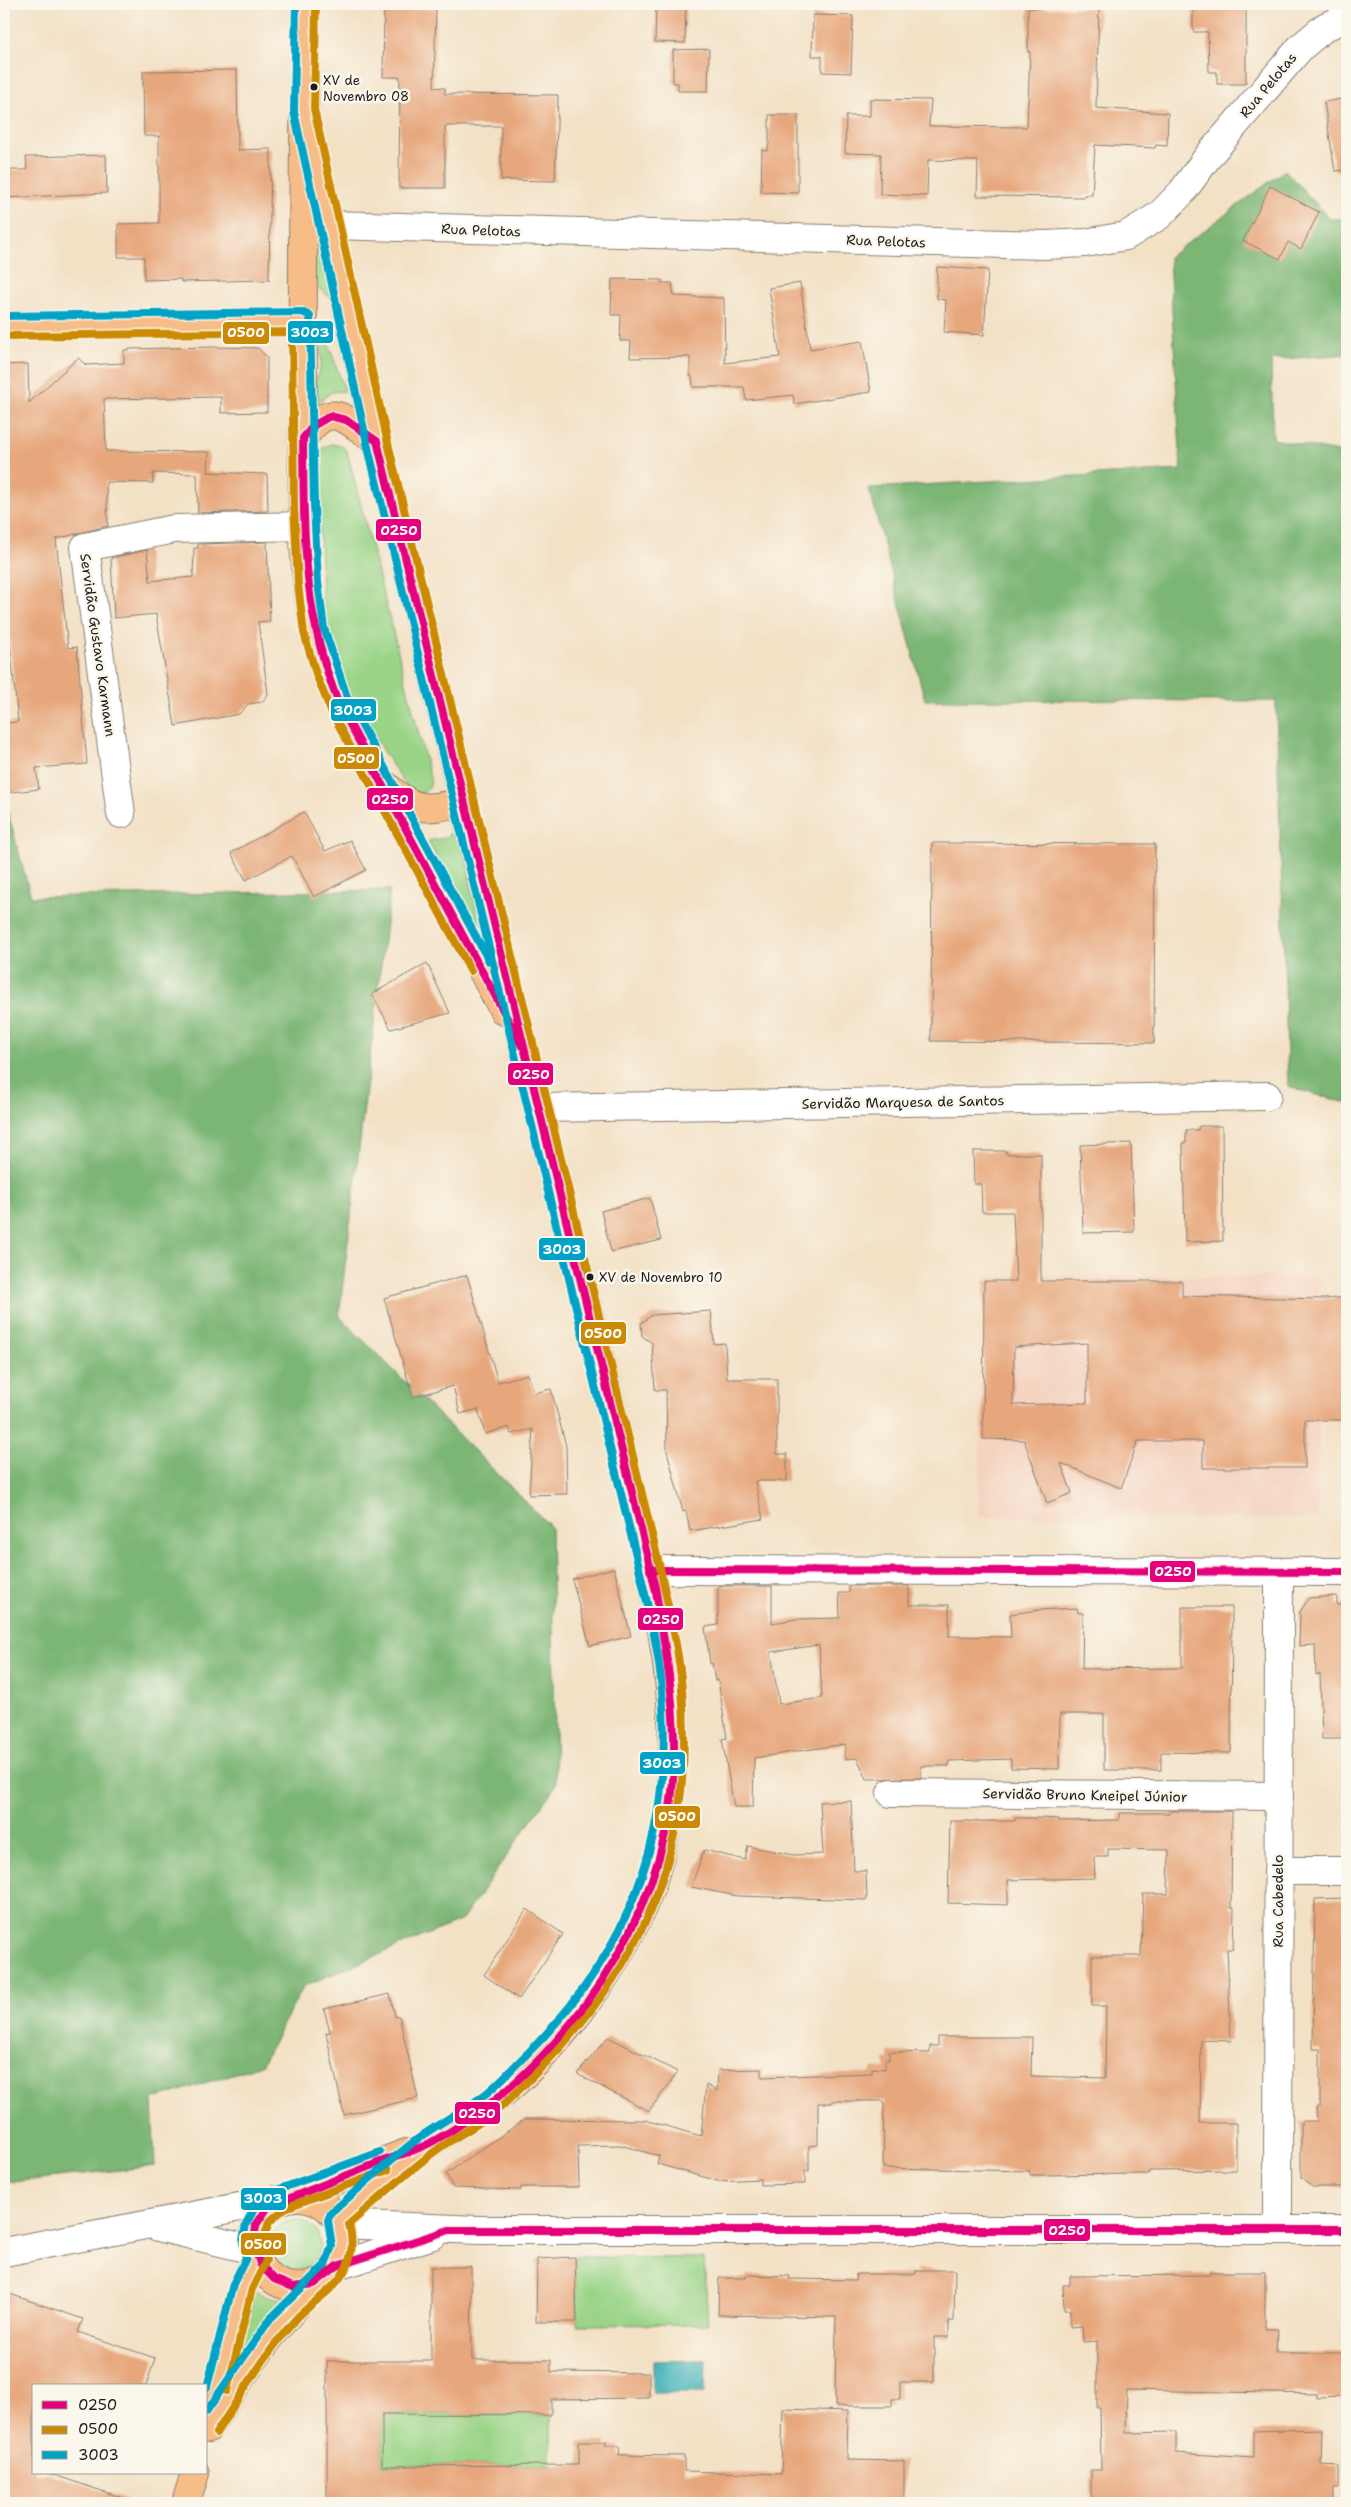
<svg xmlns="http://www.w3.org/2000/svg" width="1351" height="2507" font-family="'Shantell Sans',sans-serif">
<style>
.built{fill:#f4d3c0}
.green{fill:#9ad487;stroke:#5b7852}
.forest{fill:#7bb674;stroke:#4c6948}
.water{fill:#42b3b9;stroke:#2f686a}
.building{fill:#e7a77d;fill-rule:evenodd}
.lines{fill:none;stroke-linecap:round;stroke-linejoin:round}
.minor-casing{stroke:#887e71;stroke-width:30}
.major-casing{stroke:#887e71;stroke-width:30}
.minor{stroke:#fff;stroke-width:28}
.major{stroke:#f7bd88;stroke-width:28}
.bus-1-casing{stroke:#fbf7ec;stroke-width:11}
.bus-2-casing{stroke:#fbf7ec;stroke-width:11}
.bus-3-casing{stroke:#fbf7ec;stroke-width:11}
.bus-1{stroke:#e5007d;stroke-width:8}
.bus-2{stroke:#cb8a06;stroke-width:8}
.bus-3{stroke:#01a2c5;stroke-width:8}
.bus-dot{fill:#1c1c1c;stroke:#fbf7ec;stroke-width:2}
.labels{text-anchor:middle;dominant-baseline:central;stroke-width:5;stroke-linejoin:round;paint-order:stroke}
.bus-label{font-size:13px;fill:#1c1c1c;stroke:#fbf7ec;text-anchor:start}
.street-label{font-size:14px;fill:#1c1c1c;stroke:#fbf7ec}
.line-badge{stroke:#fbf7ec;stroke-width:2}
.badge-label{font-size:14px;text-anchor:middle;font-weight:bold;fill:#fff}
</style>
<rect width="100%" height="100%" fill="#fbf7ec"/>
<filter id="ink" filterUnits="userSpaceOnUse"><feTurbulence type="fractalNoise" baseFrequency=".02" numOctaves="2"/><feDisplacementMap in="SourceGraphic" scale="10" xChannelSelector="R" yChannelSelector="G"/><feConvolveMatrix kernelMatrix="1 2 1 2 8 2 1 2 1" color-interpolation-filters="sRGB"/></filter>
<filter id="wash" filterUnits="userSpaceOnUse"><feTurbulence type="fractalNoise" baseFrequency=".0096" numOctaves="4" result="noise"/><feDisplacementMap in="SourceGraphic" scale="20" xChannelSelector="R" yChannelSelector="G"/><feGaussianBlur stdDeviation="1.12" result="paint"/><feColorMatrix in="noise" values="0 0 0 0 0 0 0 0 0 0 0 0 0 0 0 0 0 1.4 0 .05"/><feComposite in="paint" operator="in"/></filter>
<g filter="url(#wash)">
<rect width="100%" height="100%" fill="#f3e1c6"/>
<!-- built -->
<path class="built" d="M 985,1276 L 1320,1277 L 1318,1519 L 978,1517 Z"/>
<!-- green -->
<g class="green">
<path d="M 322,229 L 337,302 L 309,281 L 315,236 Z"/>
<path d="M 325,335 L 345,391 L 332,392 L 316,403 L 314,386 L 321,364 L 321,342 Z"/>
<path d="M 331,444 L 340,445 L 347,451 L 431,782 L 429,788 L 422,794 L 408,789 L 359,714 L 342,681 L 329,645 L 322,598 L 318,465 L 323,448 Z"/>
<path d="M 459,826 L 483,940 L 480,941 L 428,841 L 445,838 Z"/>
<circle cx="295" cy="2245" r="25"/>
<path d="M 575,2257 L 704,2258 L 708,2324 L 577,2325 Z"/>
<path d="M 249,2288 L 267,2297 L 293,2300 L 231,2379 Z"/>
<path d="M 382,2414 L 551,2415 L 551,2465 L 382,2466 Z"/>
</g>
<!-- forest -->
<g class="forest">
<path d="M 1285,170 L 1330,219 L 1347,219 L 1347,354 L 1271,360 L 1273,439 L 1347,454 L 1347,1103 L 1288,1087 L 1276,701 L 925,700 L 869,488 L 1181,470 L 1169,257 Z"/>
<path d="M 4,798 L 31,897 L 390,890 L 339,1316 L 551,1527 L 556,1785 L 462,1920 L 304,1986 L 261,2065 L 152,2100 L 155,2166 L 4,2183 Z"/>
</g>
<!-- water -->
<path class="water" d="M 706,2360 L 705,2393 L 653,2393 L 653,2361 Z"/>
<g id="blocks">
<!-- building -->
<g class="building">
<path d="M 656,4 L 686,4 L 685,43 L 655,42 Z"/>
<path d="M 1193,4 L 1246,6 L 1246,84 L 1217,84 L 1217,72 L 1209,72 L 1208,32 L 1193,32 Z"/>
<path d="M 384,8 L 436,9 L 434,87 L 445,88 L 445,94 L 558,95 L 555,181 L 501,180 L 501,126 L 445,126 L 445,188 L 399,188 L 400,77 L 383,77 Z"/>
<path d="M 1028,8 L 1099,8 L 1096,108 L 1168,113 L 1167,146 L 1156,145 L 1155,148 L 1095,145 L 1092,195 L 1084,195 L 1084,197 L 977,196 L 978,161 L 928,160 L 927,196 L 880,194 L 881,154 L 845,153 L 846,116 L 870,116 L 870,99 L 931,100 L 929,126 L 1027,127 L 1030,52 L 1028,52 Z"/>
<path d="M 813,15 L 853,16 L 851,73 L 822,72 L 822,56 L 812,56 Z"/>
<path d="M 709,49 L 708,91 L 678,91 L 678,83 L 673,83 L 673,50 Z"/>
<path d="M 237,70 L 238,150 L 271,149 L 269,280 L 181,282 L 181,279 L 144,280 L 144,257 L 118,257 L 118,224 L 159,223 L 159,136 L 144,136 L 143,71 Z"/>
<path d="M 1347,98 L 1347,170 L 1335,171 L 1324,102 Z"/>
<path d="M 769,115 L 798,115 L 798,193 L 761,192 L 762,150 L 767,151 L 769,144 Z"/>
<path d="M 106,155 L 107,193 L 4,198 L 4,170 L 27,170 L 26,157 Z"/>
<path d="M 1270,186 L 1319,212 L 1301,249 L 1288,242 L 1280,259 L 1243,241 Z"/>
<path d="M 937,267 L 988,270 L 984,335 L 944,332 L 946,300 L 937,299 Z"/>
<path d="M 612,279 L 662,280 L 662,283 L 672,283 L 674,296 L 724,298 L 725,363 L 780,357 L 769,288 L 800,283 L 810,349 L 862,341 L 871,392 L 794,404 L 793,395 L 746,400 L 744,387 L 693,387 L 692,376 L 690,376 L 690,357 L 630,358 L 631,341 L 620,341 L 621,315 L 611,315 Z"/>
<path d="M 214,347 L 258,348 L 267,357 L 267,412 L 221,413 L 221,397 L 104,399 L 106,451 L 209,452 L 208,472 L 267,474 L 268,511 L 198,513 L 197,474 L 153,473 L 153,483 L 106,482 L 108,526 L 56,539 L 68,648 L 77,647 L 87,764 L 36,768 L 39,789 L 4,793 L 4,723 L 18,722 L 4,584 L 4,365 L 28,364 L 29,403 L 78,358 L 86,365 L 124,363 L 124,350 L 129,350 L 129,349 Z"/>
<path d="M 267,542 L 270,621 L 258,622 L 268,694 L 262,702 L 248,704 L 239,714 L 175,726 L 156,614 L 114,618 L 111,558 L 147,550 L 150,581 L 193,577 L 194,548 L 198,548 L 198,544 Z"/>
<path d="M 304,812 L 325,851 L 350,840 L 366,870 L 314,897 L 292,856 L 246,880 L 231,853 Z"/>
<path d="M 932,843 L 1155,844 L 1154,1043 L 931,1041 Z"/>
<path d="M 427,963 L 450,1013 L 391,1029 L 372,994 Z"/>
<path d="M 1199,1126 L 1222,1126 L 1223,1241 L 1185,1242 L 1183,1143 L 1186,1143 L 1186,1130 L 1198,1130 Z"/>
<path d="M 1131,1143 L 1134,1232 L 1083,1233 L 1080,1145 Z"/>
<path d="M 973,1151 L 1006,1151 L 1006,1154 L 1041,1154 L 1041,1281 L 1182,1281 L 1182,1296 L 1325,1299 L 1347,1297 L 1347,1420 L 1305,1420 L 1305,1468 L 1203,1468 L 1203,1441 L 1138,1441 L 1121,1488 L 1061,1463 L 1072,1493 L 1047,1503 L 1024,1440 L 983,1439 L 984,1281 L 1016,1281 L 1013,1212 L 982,1212 L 981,1184 L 974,1184 ZM 1087,1343 L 1087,1403 L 1013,1405 L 1014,1347 Z"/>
<path d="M 650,1198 L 661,1240 L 611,1252 L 601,1211 Z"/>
<path d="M 467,1275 L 498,1382 L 528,1374 L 534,1393 L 551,1389 L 566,1446 L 567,1494 L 529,1495 L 533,1429 L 511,1434 L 509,1427 L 485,1434 L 478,1409 L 460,1414 L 453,1386 L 413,1397 L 384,1298 Z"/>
<path d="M 711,1311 L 714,1344 L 725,1343 L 727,1379 L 777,1379 L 777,1454 L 787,1454 L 787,1481 L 755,1481 L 763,1519 L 690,1531 L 686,1511 L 683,1512 L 667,1451 L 666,1390 L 655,1390 L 652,1343 L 642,1336 L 641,1323 L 652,1315 Z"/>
<path d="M 614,1568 L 631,1636 L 590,1646 L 572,1579 Z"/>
<path d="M 718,1586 L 772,1586 L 772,1623 L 796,1619 L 840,1618 L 839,1593 L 849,1593 L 849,1586 L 909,1586 L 909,1605 L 949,1605 L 949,1636 L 1011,1637 L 1010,1614 L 1039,1610 L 1077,1608 L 1078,1613 L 1083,1613 L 1082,1669 L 1182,1668 L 1182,1607 L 1232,1607 L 1231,1753 L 1161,1752 L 1161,1770 L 1104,1770 L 1104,1714 L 1060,1714 L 1059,1769 L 1011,1768 L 1011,1759 L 949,1761 L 949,1766 L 921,1766 L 921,1778 L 867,1779 L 857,1758 L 845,1759 L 845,1744 L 754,1758 L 753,1807 L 734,1807 L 722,1739 L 727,1738 L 718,1680 L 715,1681 L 712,1663 L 710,1664 L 705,1627 L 718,1625 ZM 819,1645 L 822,1698 L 779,1704 L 771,1652 Z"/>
<path d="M 1337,1596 L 1337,1605 L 1347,1604 L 1347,1739 L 1322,1739 L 1320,1674 L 1316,1675 L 1315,1645 L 1299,1646 L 1300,1612 L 1309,1598 Z"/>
<path d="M 851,1801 L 854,1871 L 866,1871 L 867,1900 L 737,1896 L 691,1887 L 704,1850 L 745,1860 L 748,1846 L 794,1855 L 823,1854 L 820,1802 Z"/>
<path d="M 1170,1811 L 1232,1811 L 1231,1908 L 1234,1908 L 1233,1949 L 1227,1949 L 1231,2041 L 1201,2040 L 1200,2123 L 1236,2123 L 1236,2170 L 1149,2171 L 1149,2174 L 1030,2175 L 1030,2171 L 883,2168 L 884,2101 L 832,2101 L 832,2103 L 818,2103 L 818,2145 L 809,2146 L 809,2171 L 805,2171 L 805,2184 L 760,2185 L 760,2179 L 718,2181 L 657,2164 L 659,2156 L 620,2145 L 578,2146 L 579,2187 L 521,2187 L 521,2190 L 453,2188 L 446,2174 L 525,2119 L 645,2120 L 701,2136 L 706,2085 L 717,2091 L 718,2070 L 762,2069 L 762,2077 L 872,2073 L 872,2068 L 885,2069 L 885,2060 L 889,2060 L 889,2052 L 930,2053 L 930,2046 L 938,2046 L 938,2037 L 1032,2037 L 1031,2076 L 1105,2078 L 1106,2006 L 1092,2006 L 1092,1956 L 1141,1956 L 1143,1894 L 1168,1894 L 1169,1850 L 1108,1849 L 1108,1857 L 1094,1857 L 1095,1878 L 1008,1880 L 1008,1905 L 948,1903 L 950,1821 L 1015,1821 L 1015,1818 L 1040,1818 L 1058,1819 L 1058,1821 L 1119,1820 L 1119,1813 L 1170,1813 Z"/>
<path d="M 1347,1898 L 1347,2187 L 1312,2187 L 1301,2177 L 1301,2121 L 1317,2121 L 1316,2107 L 1320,2107 L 1320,2049 L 1313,2049 L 1315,1899 Z"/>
<path d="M 527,1909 L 563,1934 L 519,1999 L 484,1975 Z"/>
<path d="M 390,1994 L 395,2017 L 399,2016 L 418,2098 L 344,2115 L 326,2033 L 330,2032 L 324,2009 Z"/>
<path d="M 608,2037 L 678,2072 L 649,2111 L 577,2074 Z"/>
<path d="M 575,2257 L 577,2322 L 536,2322 L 537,2259 Z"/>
<path d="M 431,2267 L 471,2267 L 472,2360 L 551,2360 L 551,2372 L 649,2373 L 649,2398 L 551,2399 L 551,2415 L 382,2414 L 382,2466 L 579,2465 L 579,2442 L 606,2442 L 606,2446 L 620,2446 L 619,2455 L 684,2456 L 684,2471 L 781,2474 L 783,2409 L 848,2411 L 847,2460 L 904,2461 L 904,2503 L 327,2503 L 327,2361 L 431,2361 Z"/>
<path d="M 916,2270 L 955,2270 L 954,2321 L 949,2321 L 949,2337 L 934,2337 L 934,2382 L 900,2382 L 900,2399 L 892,2399 L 892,2406 L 835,2406 L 836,2317 L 718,2315 L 719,2278 L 746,2278 L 746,2275 L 790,2276 L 789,2279 L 855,2280 L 856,2274 L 916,2274 Z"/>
<path d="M 1210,2272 L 1265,2272 L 1265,2329 L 1277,2329 L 1276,2353 L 1347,2353 L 1347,2386 L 1343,2386 L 1343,2397 L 1317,2398 L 1317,2394 L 1127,2390 L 1126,2433 L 1176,2432 L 1176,2453 L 1253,2458 L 1253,2431 L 1322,2429 L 1321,2465 L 1339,2466 L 1339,2488 L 1334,2488 L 1334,2503 L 1247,2499 L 1247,2503 L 1091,2503 L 1091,2470 L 1101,2470 L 1100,2407 L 1097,2407 L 1097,2341 L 1083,2342 L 1082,2326 L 1070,2327 L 1070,2310 L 1064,2310 L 1063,2285 L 1070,2285 L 1070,2276 L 1210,2275 Z"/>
<path d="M 4,2292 L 83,2319 L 78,2332 L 155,2358 L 146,2386 L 34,2386 L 34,2473 L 48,2473 L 126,2499 L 126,2503 L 4,2503 Z"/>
</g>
</g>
</g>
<g filter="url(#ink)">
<use href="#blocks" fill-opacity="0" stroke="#887e71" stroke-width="1"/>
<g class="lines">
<defs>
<g id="minor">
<path d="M 330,225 L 1045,245 L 1085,243 L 1126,236 L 1160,215 L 1182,192 L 1210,154 L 1301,47 L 1325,27 L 1347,17"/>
<path d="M 121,814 L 85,547 L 174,529 L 305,526"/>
<path d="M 539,1108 L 1267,1096"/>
<path d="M 650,1570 L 1347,1572"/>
<path d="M 891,1793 L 1279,1796"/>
<path d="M 1278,1871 L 1347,1871"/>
<path d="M 339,2224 L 478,2230 L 1347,2230"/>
<path d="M 158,2227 L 253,2250"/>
<path d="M 1278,2229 L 1279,1572"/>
<path d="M 4,2252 L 281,2199"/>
<path d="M 337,2266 L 433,2235"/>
</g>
<g id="major">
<path d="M 306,4 C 304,129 302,255 303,381 C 303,462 299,549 314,629 C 319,655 330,680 339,704 L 504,1011"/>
<path d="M 304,110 C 329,222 352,335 378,447 C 425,644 473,842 521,1039 C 553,1173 588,1306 619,1440 C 651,1578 696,1718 659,1859 C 637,1945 563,2047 493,2101 C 471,2118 447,2130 426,2146 C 395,2169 367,2195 338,2220"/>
<path d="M 4,326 L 302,322"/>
<path d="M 303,438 C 331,399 344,418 377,441"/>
<path d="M 385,785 C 416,813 424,810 464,802"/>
<path d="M 294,2196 L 406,2153"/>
<circle cx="298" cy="2242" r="45"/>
<path d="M 213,2407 L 243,2286 L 256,2259"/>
<path d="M 208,2428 C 242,2376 274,2323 321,2282"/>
<path d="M 186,2503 L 195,2473"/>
</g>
</defs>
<!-- minor casing -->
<use href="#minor" class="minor-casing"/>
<!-- major casing -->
<use href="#major" class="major-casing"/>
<!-- minor -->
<use href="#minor" class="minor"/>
<!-- major -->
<use href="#major" class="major"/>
<defs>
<g id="bus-1">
<path d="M 522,1046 L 339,704 C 302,614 304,533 303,438 L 313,426 L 330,416 L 346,420 L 377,441 L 655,1587 C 668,1660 681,1734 670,1808 C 649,1944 550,2078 430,2143 C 415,2151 399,2155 383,2161 C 345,2176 306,2191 268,2207 L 256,2225 L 254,2245 L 260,2264 L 274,2279 L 293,2287 L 314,2284 L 337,2266 L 449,2230 L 1347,2230"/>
<path d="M 650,1570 L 1347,1572"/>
</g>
<g id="bus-2">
<path d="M 4,336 L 292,332 L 294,505 L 298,584 L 304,633 L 316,674 L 330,709 L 471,971"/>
<path d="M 227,2391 L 252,2289 L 266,2261 L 263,2241 L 269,2222 L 285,2208 L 388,2170"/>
<path d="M 216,2433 C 241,2395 265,2354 295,2320 C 311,2302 335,2291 346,2268 C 353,2254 353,2239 349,2224 C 377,2200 405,2174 434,2152 C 456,2135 483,2124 503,2105 C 631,1988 697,1867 682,1689 C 679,1648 668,1608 660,1568 L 387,439 L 314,109 L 316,4"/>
</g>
<g id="bus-3">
<path d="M 4,316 L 302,312 L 310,316 L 314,505 L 318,582 L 324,628 L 348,700 L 489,961"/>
<path d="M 207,2387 L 233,2284 L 246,2258 L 243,2241 L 246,2224 L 254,2209 L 264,2198 L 277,2190 L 380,2152"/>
<path d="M 206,2412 L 270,2319 L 325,2265 L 332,2246 L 328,2220 L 331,2213 C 361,2187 391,2158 423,2135 C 444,2120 468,2108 488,2092 C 502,2081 514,2066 527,2054 C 629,1953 674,1835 662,1691 C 659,1651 649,1611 640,1572 L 367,443 L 294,112 L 296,4"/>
</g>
</defs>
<!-- bus-1 casing -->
<use href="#bus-1" class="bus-1-casing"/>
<!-- bus-2 casing -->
<use href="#bus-2" class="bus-2-casing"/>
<!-- bus-3 casing -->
<use href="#bus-3" class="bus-3-casing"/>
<!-- bus-1 -->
<use href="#bus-1" class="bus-1"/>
<!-- bus-2 -->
<use href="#bus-2" class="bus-2"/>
<!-- bus-3 -->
<use href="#bus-3" class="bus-3"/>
</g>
</g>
<!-- markers -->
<g class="bus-dot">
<circle cx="314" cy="87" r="4.5"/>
<circle cx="590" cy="1277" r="4.5"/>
</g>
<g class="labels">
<!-- bus labels -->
<g class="bus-label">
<text x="323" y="80">XV de<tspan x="323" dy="16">Novembro 08</tspan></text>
<text x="599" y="1277">XV de Novembro 10</text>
</g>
<!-- street labels -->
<g class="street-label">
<text transform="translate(1268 85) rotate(-50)">Rua Pelotas</text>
<text transform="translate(481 230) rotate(2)">Rua Pelotas</text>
<text transform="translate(886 241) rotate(2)">Rua Pelotas</text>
<text transform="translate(98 645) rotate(82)">Servidão Gustavo Karmann</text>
<text transform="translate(903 1102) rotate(-1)">Servidão Marquesa de Santos</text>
<text transform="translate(1085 1795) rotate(1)">Servidão Bruno Kneipel Júnior</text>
<text transform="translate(1278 1901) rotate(-90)">Rua Cabedelo</text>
</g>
</g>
<g class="line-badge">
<rect x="287" y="320" width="47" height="24" rx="5" fill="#01a2c5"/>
<rect x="222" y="321" width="48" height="24" rx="5" fill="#cb8a06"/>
<rect x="375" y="518" width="47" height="24" rx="5" fill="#e5007d"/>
<rect x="330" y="698" width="47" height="24" rx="5" fill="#01a2c5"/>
<rect x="333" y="746" width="47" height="24" rx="5" fill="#cb8a06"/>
<rect x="366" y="787" width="48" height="24" rx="5" fill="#e5007d"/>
<rect x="507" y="1062" width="47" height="24" rx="5" fill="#e5007d"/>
<rect x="538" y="1237" width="48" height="24" rx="5" fill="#01a2c5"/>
<rect x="580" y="1321" width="47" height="24" rx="5" fill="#cb8a06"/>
<rect x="1149" y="1560" width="47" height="23" rx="5" fill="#e5007d"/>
<rect x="637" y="1607" width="47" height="24" rx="5" fill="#e5007d"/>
<rect x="639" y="1751" width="47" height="24" rx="5" fill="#01a2c5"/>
<rect x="654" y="1805" width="47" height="24" rx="5" fill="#cb8a06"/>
<rect x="454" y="2101" width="47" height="24" rx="5" fill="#e5007d"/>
<rect x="240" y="2187" width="47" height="24" rx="5" fill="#01a2c5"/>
<rect x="1043" y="2218" width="48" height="24" rx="5" fill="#e5007d"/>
<rect x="240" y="2232" width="47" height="24" rx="5" fill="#cb8a06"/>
</g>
<g class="badge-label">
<text x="310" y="337">3003</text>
<text x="246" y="337">0500</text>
<text x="399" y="535">0250</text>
<text x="353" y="715">3003</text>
<text x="356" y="763">0500</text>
<text x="390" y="804">0250</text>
<text x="531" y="1079">0250</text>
<text x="562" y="1254">3003</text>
<text x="603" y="1338">0500</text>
<text x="1173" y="1576">0250</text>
<text x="661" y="1624">0250</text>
<text x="662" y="1768">3003</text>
<text x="677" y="1821">0500</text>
<text x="477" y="2118">0250</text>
<text x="263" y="2203">3003</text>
<text x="1067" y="2235">0250</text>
<text x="263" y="2249">0500</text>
</g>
<!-- margin -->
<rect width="1351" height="2507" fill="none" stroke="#fbf7ec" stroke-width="20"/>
<!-- legend -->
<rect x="32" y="2384" width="175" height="90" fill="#fbf7ec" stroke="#a29f99"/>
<rect x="42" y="2401" width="25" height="8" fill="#e5007d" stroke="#a29f99"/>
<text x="78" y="2410" font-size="15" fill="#1c1c1c">0250</text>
<rect x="42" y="2426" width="25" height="8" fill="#cb8a06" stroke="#a29f99"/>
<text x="78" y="2434" font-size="15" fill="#1c1c1c">0500</text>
<rect x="42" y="2451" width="25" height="8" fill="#01a2c5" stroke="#a29f99"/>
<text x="78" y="2460" font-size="15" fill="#1c1c1c">3003</text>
</svg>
